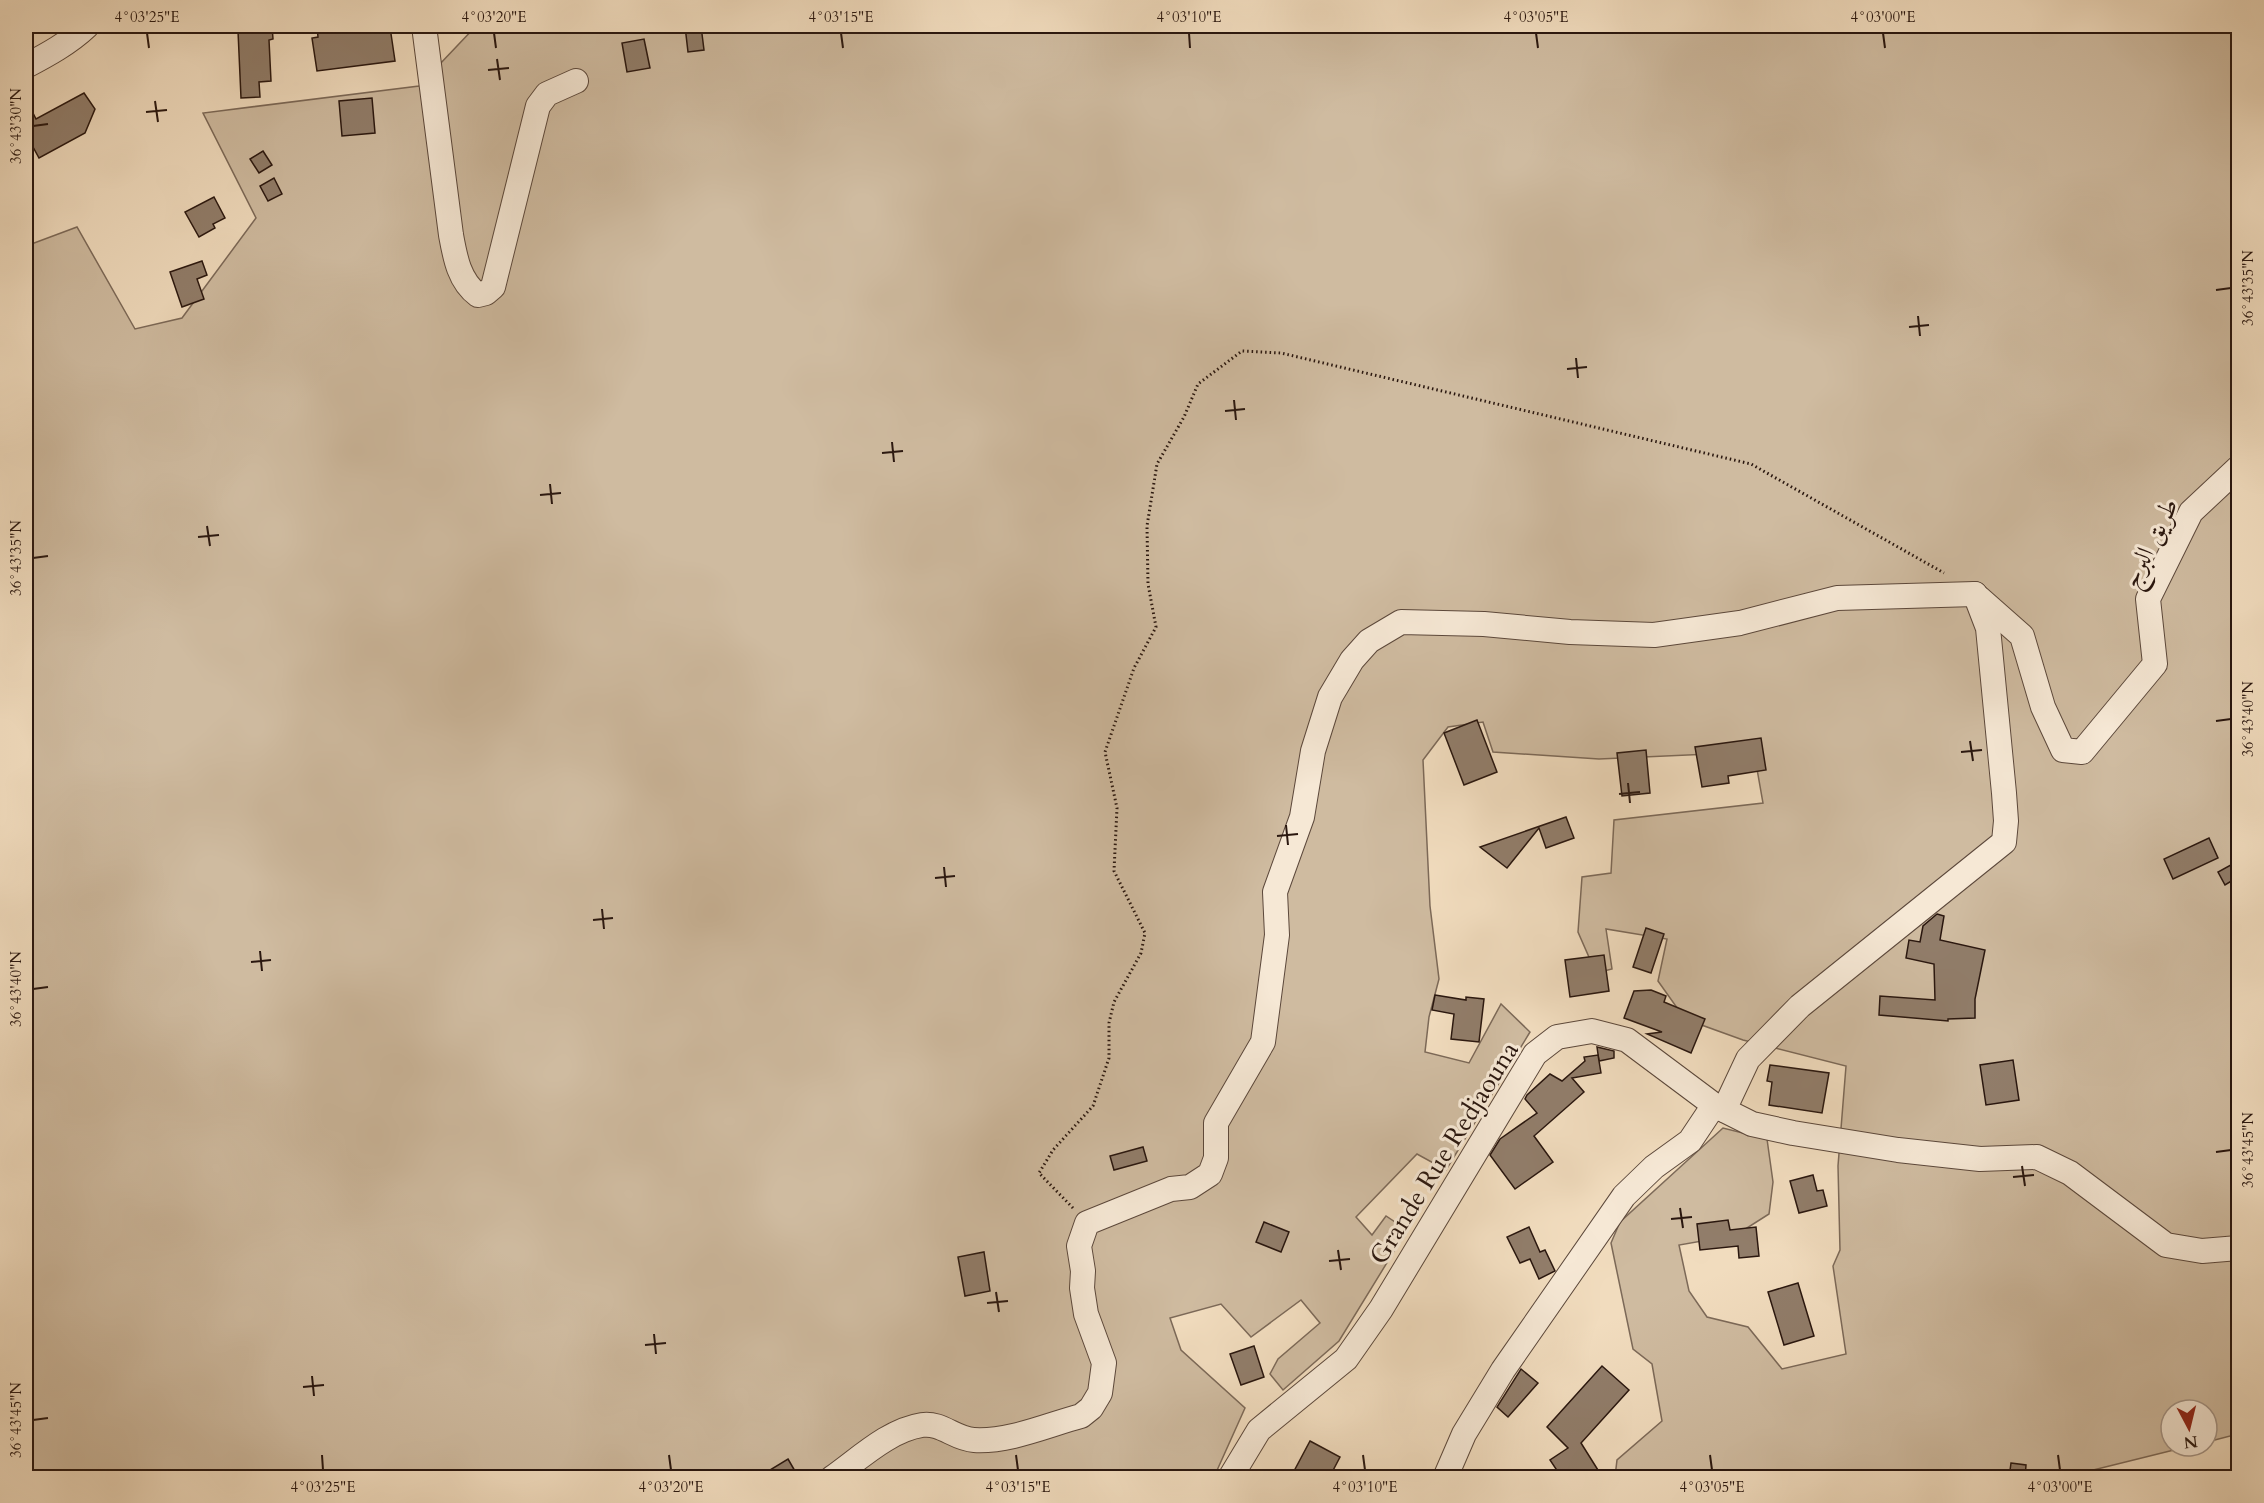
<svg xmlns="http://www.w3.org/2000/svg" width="2264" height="1503" font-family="Cardo,Amiri,serif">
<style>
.green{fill:#cfbba0;stroke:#7c6958;stroke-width:1.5}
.building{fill:#917d6a;stroke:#2a170f;stroke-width:1.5}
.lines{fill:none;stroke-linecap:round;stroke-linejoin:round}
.minor-casing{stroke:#5c483b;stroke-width:26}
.path{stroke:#2a170f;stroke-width:3;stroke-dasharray:1.5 3;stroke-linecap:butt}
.minor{stroke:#f6e8d5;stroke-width:24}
.ticks{fill:none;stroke:#2a170f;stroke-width:2}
.labels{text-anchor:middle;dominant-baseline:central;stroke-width:6;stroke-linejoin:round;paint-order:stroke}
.street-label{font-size:26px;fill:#2a170f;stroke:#f6e8d5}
.neatline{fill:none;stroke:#2a170f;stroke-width:2}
.ticks-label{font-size:15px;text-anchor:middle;fill:#2a170f}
</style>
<rect width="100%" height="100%" fill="#f1dcbe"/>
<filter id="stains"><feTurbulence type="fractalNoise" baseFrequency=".00333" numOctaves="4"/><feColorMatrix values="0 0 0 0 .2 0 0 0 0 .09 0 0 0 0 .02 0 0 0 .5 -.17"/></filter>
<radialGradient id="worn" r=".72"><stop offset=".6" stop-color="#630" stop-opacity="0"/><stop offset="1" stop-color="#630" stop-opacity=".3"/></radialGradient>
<!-- green -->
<path class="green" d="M 476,26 L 2238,26 L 2238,1434 L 2207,1442 L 2207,1410 L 2171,1410 L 2171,1446 L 2190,1446 L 2065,1477 L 1615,1477 L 1617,1460 L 1662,1421 L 1652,1364 L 1633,1349 L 1611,1243 L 1620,1222 L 1723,1128 L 1767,1139 L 1773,1182 L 1769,1214 L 1736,1235 L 1679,1245 L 1689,1291 L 1707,1317 L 1748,1327 L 1782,1369 L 1846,1354 L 1833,1266 L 1840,1250 L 1838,1166 L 1846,1066 L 1743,1040 L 1685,1019 L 1658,981 L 1667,939 L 1606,929 L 1612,969 L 1596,973 L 1578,932 L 1582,877 L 1611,873 L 1614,820 L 1763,803 L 1754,752 L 1599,759 L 1493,752 L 1483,722 L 1448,727 L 1423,760 L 1430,906 L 1439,979 L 1429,1017 L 1425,1052 L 1469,1063 L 1501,1004 L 1530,1032 L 1446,1170 L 1417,1154 L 1356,1217 L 1372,1235 L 1386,1216 L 1407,1230 L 1339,1341 L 1283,1390 L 1270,1374 L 1278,1359 L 1320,1323 L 1301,1300 L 1251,1337 L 1221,1304 L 1170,1318 L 1181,1350 L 1245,1408 L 1214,1477 L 26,1478 L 26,246 L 77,227 L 135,329 L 182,318 L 256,218 L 203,113 L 419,86 Z"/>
<!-- building -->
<g class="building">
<path d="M 257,26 L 272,26 L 273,39 L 269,40 L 271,81 L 259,82 L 260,97 L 241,98 L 238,31 L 257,30 Z"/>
<path d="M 317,26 L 354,26 L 355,32 L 390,27 L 395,61 L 317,71 L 312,38 L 318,37 Z"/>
<path d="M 685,26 L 701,26 L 704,50 L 688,52 Z"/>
<path d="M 644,39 L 650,68 L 627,72 L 622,43 Z"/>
<path d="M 84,93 L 95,109 L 85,133 L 39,158 L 26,134 L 26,99 L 36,119 Z"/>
<path d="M 372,98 L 375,133 L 342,136 L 339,101 Z"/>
<path d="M 263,151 L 272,165 L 259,173 L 250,159 Z"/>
<path d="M 274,178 L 282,194 L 268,201 L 260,186 Z"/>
<path d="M 214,197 L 225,218 L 213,224 L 215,228 L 199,237 L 185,212 Z"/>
<path d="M 202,261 L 207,275 L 197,279 L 204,299 L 182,307 L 170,272 Z"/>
<path d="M 1477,720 L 1497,772 L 1464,785 L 1444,733 Z"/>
<path d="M 1761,738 L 1766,770 L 1728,776 L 1729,783 L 1702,787 L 1695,747 Z"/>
<path d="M 1646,750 L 1650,793 L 1622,796 L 1617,753 Z"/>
<path d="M 1566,817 L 1574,838 L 1546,848 L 1539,828 L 1507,868 L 1480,847 Z"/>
<path d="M 2209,838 L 2218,858 L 2173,879 L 2164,859 Z"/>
<path d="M 2238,861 L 2238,877 L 2225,885 L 2218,872 Z"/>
<path d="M 1937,914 L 1944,916 L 1940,940 L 1985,950 L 1975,999 L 1975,1018 L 1948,1019 L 1948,1021 L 1879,1015 L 1880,996 L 1935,1000 L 1934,964 L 1906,958 L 1909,940 L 1920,942 L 1923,926 Z"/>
<path d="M 1646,928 L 1664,934 L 1651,973 L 1633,967 Z"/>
<path d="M 1604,955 L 1609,991 L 1570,997 L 1565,960 Z"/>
<path d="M 1651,990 L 1666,996 L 1664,1002 L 1705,1019 L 1691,1053 L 1647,1034 L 1662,1032 L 1624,1018 L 1634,991 Z"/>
<path d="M 1435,995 L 1466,1000 L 1466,997 L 1484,999 L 1479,1042 L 1451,1039 L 1454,1014 L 1432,1010 Z"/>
<path d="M 1597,1047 L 1614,1051 L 1614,1058 L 1599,1061 Z"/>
<path d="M 1598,1055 L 1601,1073 L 1572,1078 L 1584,1092 L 1534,1136 L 1553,1162 L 1515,1189 L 1490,1155 L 1500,1139 L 1537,1113 L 1525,1099 L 1527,1095 L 1550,1074 L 1562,1081 L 1585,1061 L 1584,1057 Z"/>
<path d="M 2013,1060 L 2019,1100 L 1986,1105 L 1980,1065 Z"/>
<path d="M 1770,1065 L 1829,1073 L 1822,1113 L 1769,1105 L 1772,1082 L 1767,1081 Z"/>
<path d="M 1143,1147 L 1147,1161 L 1114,1170 L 1110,1156 Z"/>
<path d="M 1813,1175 L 1817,1191 L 1823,1190 L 1827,1206 L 1799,1213 L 1790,1181 Z"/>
<path d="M 1728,1220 L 1730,1230 L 1756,1227 L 1759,1256 L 1739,1258 L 1738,1246 L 1700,1250 L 1697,1224 Z"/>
<path d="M 1264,1222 L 1289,1232 L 1281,1252 L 1256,1242 Z"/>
<path d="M 1529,1227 L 1540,1252 L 1545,1250 L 1555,1271 L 1539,1279 L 1530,1259 L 1520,1263 L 1507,1237 Z"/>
<path d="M 984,1252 L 990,1291 L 965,1296 L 958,1257 Z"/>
<path d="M 1798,1283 L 1814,1336 L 1784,1345 L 1768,1292 Z"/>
<path d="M 1254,1346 L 1264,1377 L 1241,1385 L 1230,1354 Z"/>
<path d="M 1602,1366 L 1629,1390 L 1581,1443 L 1603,1478 L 1562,1478 L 1550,1460 L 1568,1448 L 1547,1427 Z"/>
<path d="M 1521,1369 L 1538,1383 L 1508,1417 L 1497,1407 Z"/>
<path d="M 1310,1441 L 1340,1457 L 1329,1478 L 1301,1478 L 1293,1473 Z"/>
<path d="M 788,1459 L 799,1478 L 757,1478 Z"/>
<path d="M 2011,1463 L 2026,1465 L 2025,1478 L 2009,1478 Z"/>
</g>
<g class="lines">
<defs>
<g id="minor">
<path d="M 424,26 L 451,235 C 455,257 459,281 478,295 L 486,293 L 493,287 L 538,106 L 547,94 L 576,81"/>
<path d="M 26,66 C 47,55 69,43 87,26"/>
<path d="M 1979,598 L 2022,636 L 2043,707 L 2063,750 L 2082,752 L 2155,664 L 2148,599 L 2191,512 L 2238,468"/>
<path d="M 1724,1110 L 1748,1059 L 1800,1006 L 2004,842 L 2006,821 L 2004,793 L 1988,628 L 1975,594"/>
<path d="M 832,1478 C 859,1459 889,1430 922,1425 C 941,1422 955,1439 974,1440 C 1010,1442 1047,1425 1081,1416 L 1091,1408 L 1100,1393 L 1104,1363 L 1086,1314 L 1082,1288 L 1083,1271 L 1079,1246 L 1087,1223 L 1171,1189 L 1190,1187 L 1210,1174 L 1216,1158 L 1216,1123 L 1263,1042 L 1277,935 L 1275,892 L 1302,817 L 1313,751 L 1330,697 L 1352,660 L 1369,641 L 1401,622 L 1484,624 L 1570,632 L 1654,635 L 1740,623 L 1837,598 L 1975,594"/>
<path d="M 1230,1478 L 1259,1430 L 1346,1359 L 1381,1309 L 1535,1054 L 1557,1037 L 1592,1031 L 1627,1040 L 1714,1105 L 1752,1124 L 1793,1133 L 1898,1150 L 1980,1159 L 2037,1157 L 2070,1173 L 2166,1245 L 2202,1251 L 2238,1248"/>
<path d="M 1445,1478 L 1464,1434 L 1503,1370 L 1624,1196 L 1654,1167 L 1690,1141 L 1714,1105"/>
</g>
</defs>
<!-- minor casing -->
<use href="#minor" class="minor-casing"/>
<!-- path -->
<path class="path" d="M 1073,1208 L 1039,1173 L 1053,1150 L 1093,1106 L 1109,1058 L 1109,1023 L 1114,1002 L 1141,953 L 1145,933 L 1114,871 L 1117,808 L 1105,752 L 1134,668 L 1156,627 L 1148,584 L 1147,526 L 1157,464 L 1184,417 L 1198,384 L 1242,351 L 1281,353 L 1751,464 L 1944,573"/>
<!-- minor -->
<use href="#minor" class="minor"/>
</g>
<!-- ticks -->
<path class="ticks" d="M 147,33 L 149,48M 494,33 L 496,48M 841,33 L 843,48M 1189,33 L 1190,48M 1536,33 L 1538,48M 1883,33 L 1885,48M 497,59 L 500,80M 488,70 L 509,68M 155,101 L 158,122M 146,112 L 167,110M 33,126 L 48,124M 2216,290 L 2231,288M 1918,316 L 1920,336M 1909,327 L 1929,325M 1576,358 L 1578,378M 1567,369 L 1587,367M 1234,400 L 1236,420M 1225,411 L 1245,409M 892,442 L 894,462M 882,453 L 903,451M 550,484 L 552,504M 540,495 L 561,493M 207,526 L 210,546M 198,537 L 219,535M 33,558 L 48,556M 2216,721 L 2231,719M 1970,741 L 1973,761M 1961,752 L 1982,750M 1628,783 L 1630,803M 1619,794 L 1640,792M 1286,825 L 1288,845M 1277,836 L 1298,834M 944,867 L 946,887M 935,878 L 955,876M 602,909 L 604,929M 593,920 L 613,918M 260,951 L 262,971M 251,962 L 271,960M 33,989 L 48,987M 2216,1152 L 2231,1150M 2022,1166 L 2025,1186M 2013,1177 L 2034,1175M 1680,1208 L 1683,1228M 1671,1219 L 1692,1217M 1338,1250 L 1341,1270M 1329,1261 L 1350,1259M 996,1292 L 999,1312M 987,1303 L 1008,1301M 654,1334 L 656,1354M 645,1345 L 666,1343M 312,1376 L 314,1396M 303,1387 L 324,1385M 33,1420 L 48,1418M 322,1455 L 323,1470M 669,1455 L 671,1470M 1016,1455 L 1018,1470M 1363,1455 L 1365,1470M 1710,1455 L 1712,1470M 2058,1455 L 2060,1470"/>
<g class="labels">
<!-- street labels -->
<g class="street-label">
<text transform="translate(2150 543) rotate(-64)">طريق البرج</text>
<text transform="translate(1444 1153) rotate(-58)">Grande Rue Redjaouna</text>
</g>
</g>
<!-- margin -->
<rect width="2264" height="1503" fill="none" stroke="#f1dcbe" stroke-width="66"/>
<!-- north arrow -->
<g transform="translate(2189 1428) rotate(173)"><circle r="28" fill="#f6e8d5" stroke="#a49486" stroke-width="1.5"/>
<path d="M0-4.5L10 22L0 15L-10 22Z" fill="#8f2418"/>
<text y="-9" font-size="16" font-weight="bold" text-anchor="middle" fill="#2a170f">N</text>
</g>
<rect x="33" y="33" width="2198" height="1437" class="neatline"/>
<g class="ticks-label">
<text x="147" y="22">4°03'25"E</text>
<text x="494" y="22">4°03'20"E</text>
<text x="841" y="22">4°03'15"E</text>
<text x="1189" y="22">4°03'10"E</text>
<text x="1536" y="22">4°03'05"E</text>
<text x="1883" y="22">4°03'00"E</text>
<text transform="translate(16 126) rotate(-90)" y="5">36°43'30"N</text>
<text transform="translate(2248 288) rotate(-90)" y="5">36°43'35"N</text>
<text transform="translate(16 558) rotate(-90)" y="5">36°43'35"N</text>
<text transform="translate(2248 719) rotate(-90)" y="5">36°43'40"N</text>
<text transform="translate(16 989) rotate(-90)" y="5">36°43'40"N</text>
<text transform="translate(2248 1150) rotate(-90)" y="5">36°43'45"N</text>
<text transform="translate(16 1420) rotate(-90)" y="5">36°43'45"N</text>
<text x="323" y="1492">4°03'25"E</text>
<text x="671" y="1492">4°03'20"E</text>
<text x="1018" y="1492">4°03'15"E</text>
<text x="1365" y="1492">4°03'10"E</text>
<text x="1712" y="1492">4°03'05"E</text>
<text x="2060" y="1492">4°03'00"E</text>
</g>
<rect width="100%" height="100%" filter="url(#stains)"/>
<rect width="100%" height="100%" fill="url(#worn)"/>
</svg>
